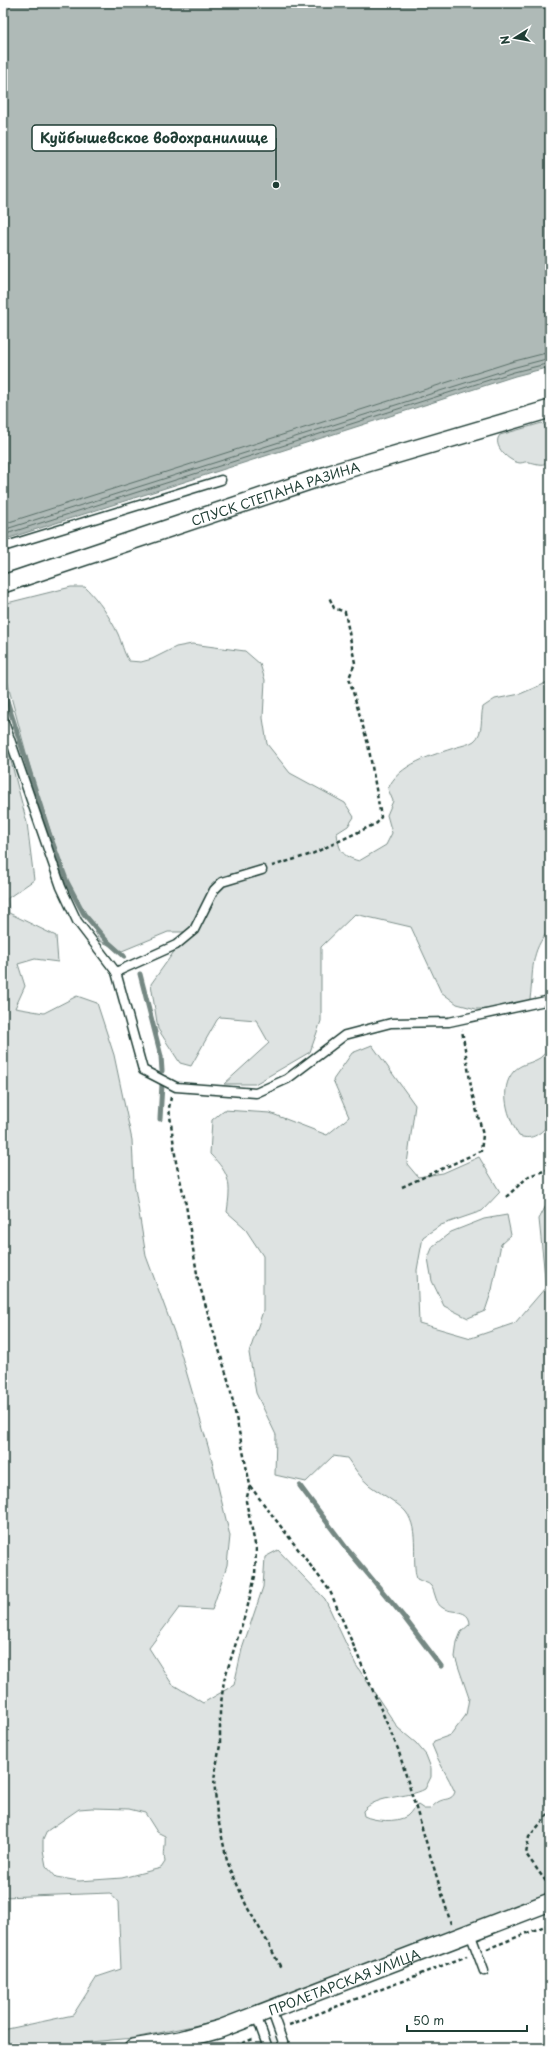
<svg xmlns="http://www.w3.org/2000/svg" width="553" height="2051" font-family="'Playpen Sans',sans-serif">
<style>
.built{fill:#eef1f0}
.green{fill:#dee3e2;stroke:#7e908b;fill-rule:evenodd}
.water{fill:#afbab7;stroke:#758883}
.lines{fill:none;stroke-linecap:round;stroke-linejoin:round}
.shore{stroke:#596f68;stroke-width:1}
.stream{stroke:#758883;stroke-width:5}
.service-casing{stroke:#1f3d34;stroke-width:11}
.minor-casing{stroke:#1f3d34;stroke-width:20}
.path{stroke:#1f3d34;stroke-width:2.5;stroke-dasharray:4 3;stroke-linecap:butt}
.service{stroke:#fff;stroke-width:8}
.minor{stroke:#fff;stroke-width:17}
.labels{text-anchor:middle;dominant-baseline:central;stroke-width:4;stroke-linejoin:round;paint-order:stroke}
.street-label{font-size:13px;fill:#1f3d34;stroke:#fff}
.leader{fill:none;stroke:#1f3d34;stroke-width:1.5}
.callout-dot{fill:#1f3d34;stroke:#fff;stroke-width:1.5}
.callout{fill:#fff;stroke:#1f3d34;stroke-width:1.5}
.callout-label{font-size:14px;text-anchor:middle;font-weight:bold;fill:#1f3d34}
</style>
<rect width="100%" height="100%" fill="#fff"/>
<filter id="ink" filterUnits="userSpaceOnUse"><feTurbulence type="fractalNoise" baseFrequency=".025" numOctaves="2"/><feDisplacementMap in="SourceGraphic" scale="8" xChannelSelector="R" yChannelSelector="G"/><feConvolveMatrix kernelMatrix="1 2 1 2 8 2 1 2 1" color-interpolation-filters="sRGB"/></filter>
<g filter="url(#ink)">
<!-- built -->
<path class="built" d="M 274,2036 L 279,2048 L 242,2048 Z"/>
<!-- green -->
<g class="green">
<path d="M 542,423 L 545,426 C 547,437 551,453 547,463 C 540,466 536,463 529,462 C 526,461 523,463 520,463 C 509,462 491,445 500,435 Z"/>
<path d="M 71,587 L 85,587 C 99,601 110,617 118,634 C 122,643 123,652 129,661 L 141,662 L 152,659 L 176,647 L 192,644 L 245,651 L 260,664 L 265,680 L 263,718 L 267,744 L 290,773 L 345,803 L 354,817 L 348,826 L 337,833 C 339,850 341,856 359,861 L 386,845 L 392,833 L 387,815 L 393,801 L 388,789 C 398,764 433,755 457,747 C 461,746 470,744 474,741 C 484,733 480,718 483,707 L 495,699 L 520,694 L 550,681 L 550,929 C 529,952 534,971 530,999 L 522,1004 L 490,1009 L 476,1009 L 457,1004 L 441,992 L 411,927 L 355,914 L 321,947 L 321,1021 L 310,1052 L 255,1084 L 224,1084 L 269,1043 L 256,1020 L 220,1017 L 217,1020 L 191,1066 L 180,1063 L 158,1029 L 151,984 L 188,932 L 168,932 L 122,951 L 100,941 L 66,877 L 35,786 L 10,693 L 3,661 L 3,604 Z"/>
<path d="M 3,749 L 6,750 L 10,757 L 27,823 L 34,880 L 8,898 L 9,913 L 56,936 L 58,962 L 35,959 L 18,964 L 25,986 L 15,1008 L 44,1013 L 77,996 L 97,1003 L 114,1055 L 132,1140 L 134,1182 L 146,1256 L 177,1340 L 210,1453 L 230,1536 L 227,1565 L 212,1610 L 179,1608 L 149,1648 L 172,1684 L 203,1703 L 234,1685 L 242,1649 L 263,1587 L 265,1557 L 278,1550 L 325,1599 L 356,1665 L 398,1728 L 416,1743 L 426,1755 L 431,1768 L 431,1777 L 425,1789 C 407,1799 377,1794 363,1811 L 364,1816 C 374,1821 397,1823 407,1816 C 412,1812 413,1807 418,1805 L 424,1809 L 430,1809 C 432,1807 435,1804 438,1802 C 444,1798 452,1801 455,1792 C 448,1776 438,1762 432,1745 L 434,1741 L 451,1735 L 466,1715 L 469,1698 L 455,1657 L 457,1642 L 461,1632 L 470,1624 C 469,1608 452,1614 443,1608 C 435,1604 436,1593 431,1586 C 428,1582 422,1582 417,1579 C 411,1560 420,1530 406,1512 C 400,1504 378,1492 369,1485 C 360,1478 354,1467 347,1458 L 333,1456 L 306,1482 L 275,1475 L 276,1435 L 256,1393 L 249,1353 L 263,1311 L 263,1256 L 244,1227 L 227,1212 C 231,1184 231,1175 210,1154 L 212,1120 L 224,1110 L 270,1113 L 327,1135 L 349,1117 L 333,1080 L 352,1053 L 372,1045 L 415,1105 L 407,1164 L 418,1177 L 443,1173 L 479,1157 L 500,1192 L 482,1211 L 441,1225 L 423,1237 L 417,1270 L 419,1323 L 471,1338 L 515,1323 L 546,1287 L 539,1219 L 550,1198 L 550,1893 L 267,2004 L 217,2021 L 134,2038 L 23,2048 L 3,2048 L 3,2030 L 73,2015 L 97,1977 L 121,1969 L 118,1902 L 110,1893 L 3,1897 ZM 92,1808 L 129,1809 L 145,1813 L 157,1832 L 165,1836 C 166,1846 163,1853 165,1862 L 161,1868 L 122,1878 L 79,1881 L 56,1877 L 46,1866 L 43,1850 L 43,1840 L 47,1831 L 79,1809 Z"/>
<path d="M 550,1048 L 550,1123 C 541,1133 533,1141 519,1136 C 508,1118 498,1089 514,1071 C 521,1064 528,1064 536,1060 C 542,1058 545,1052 550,1048 Z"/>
<path d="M 507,1215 L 511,1235 L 501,1244 L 492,1290 L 485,1311 L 468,1318 L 444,1306 L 432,1281 L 428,1258 L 433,1246 L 451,1232 L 484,1219 Z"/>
</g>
<!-- water -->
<path class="water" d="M 3,3 L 550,3 L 550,367 L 515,376 L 3,540 Z"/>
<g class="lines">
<!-- shore -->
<g class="shore">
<path d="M 3,524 L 511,362 L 550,352"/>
<path d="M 3,530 L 512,368 L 550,358"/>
<path d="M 3,535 L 514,372 L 550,363"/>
</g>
<!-- stream -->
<g class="stream">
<path d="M 3,688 L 49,833 L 67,882 L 84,914 L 106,940 L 124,956"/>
<path d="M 140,974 L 161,1056 L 162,1071"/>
<path d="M 160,1119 L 162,1084"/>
<path d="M 300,1486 L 347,1549 L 403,1616 L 441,1666"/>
</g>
<defs>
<g id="service">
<path d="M 3,547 L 221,480"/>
<path d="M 3,719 L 61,887 L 77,921 L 116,972 L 143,1070 L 176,1087 L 256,1093 L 287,1079 L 345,1035 L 391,1023 L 449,1022 L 550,1000"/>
<path d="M 116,972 L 176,945 L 194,930 L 214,890 L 222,882 L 262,870"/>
<path d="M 470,1933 L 484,1971"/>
<path d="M 271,2009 L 285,2048"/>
<path d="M 256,2015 L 268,2048"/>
</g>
<g id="minor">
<path id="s1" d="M 3,584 L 330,474 L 550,409"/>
<path id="s2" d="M 133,2048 L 180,2040 L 220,2029 L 550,1902"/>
</g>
</defs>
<!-- service casing -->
<use href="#service" class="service-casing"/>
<!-- minor casing -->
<use href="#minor" class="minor-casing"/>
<!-- path -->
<g class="path">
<path d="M 272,866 L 312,854 L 377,823 L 381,817 L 368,744 L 349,678 L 355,663 L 345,612 L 334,608 L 329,597"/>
<path d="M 171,1097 L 169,1108 L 176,1162 L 186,1205 L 198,1280 L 229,1383 L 250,1485 L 246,1501 L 256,1549 L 255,1576 L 247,1609 L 224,1680 L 220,1711 L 220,1745 L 214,1779 L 217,1814 L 227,1861 L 247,1907 L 267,1941 L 281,1968"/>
<path d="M 402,1187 L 481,1151 L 483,1135 L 472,1093 L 462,1030"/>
<path d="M 506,1197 L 529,1176 L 550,1169"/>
<path d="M 250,1486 L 330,1591 L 398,1749 L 451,1924"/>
<path d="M 550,1887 L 526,1854 L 529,1837 L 550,1812"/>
<path d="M 487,1949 L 550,1924"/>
<path d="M 289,2025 L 467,1956"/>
<path d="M 229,2048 L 253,2039"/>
</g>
<!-- service -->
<use href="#service" class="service"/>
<!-- minor -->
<use href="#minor" class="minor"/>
</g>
</g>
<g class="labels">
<!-- street labels -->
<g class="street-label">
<text stroke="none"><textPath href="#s1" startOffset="287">СПУСК СТЕПАНА РАЗИНА</textPath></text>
<text stroke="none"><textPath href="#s2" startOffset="222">ПРОЛЕТАРСКАЯ УЛИЦА</textPath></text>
</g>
</g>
<!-- callouts -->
<path class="leader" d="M276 185L276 138"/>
<circle class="callout-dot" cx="276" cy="185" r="4"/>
<rect class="callout" x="32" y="125" width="244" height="26" rx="4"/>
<g class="callout-label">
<text x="154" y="143">Куйбышевское водохранилище</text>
</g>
<!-- margin -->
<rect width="553" height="2051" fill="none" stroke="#fff" stroke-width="16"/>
<rect x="8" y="8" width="537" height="2035" fill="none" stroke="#1f3d34" stroke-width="1.5" filter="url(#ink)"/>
<!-- north arrow -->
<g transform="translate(515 38) rotate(259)" stroke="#ffffff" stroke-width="3" paint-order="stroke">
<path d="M0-3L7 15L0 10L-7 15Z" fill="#1f3d34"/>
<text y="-6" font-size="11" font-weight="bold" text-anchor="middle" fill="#1f3d34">N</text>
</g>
<!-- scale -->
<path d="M407 2025v6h120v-6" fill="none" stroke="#1f3d34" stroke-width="2"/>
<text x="413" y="2025" font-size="12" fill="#1f3d34" stroke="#ffffff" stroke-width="3" paint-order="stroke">50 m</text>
</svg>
